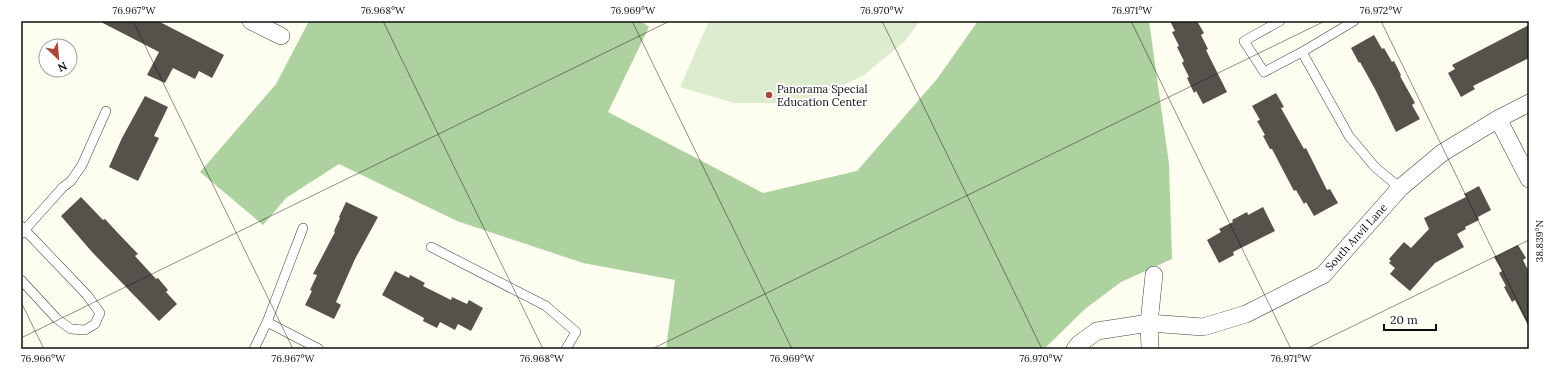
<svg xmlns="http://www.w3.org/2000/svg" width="1550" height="370" font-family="Lora,serif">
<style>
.forest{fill:#aed29f}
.pitch{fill:#ddeccf}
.building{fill:#55514b}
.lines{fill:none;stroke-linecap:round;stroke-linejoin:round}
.lane-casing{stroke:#414141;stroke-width:10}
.street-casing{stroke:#414141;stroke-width:18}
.lane{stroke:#fff;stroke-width:9}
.street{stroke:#fff;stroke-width:17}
.ticks{fill:none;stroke:#0e0e0e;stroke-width:1;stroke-opacity:0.45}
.poi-dot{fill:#ab4638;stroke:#fff;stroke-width:1.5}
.labels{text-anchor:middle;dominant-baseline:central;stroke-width:4;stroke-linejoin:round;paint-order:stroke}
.poi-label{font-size:11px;fill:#0e0e0e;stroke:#fff;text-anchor:start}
.street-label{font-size:11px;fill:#0e0e0e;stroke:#fff}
.neatline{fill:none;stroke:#0e0e0e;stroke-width:1.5}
.ticks-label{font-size:10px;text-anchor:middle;fill:#0e0e0e}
</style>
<rect width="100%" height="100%" fill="#fdfdf0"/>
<!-- forest -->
<path class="forest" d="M 309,21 L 641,21 L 649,27 L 608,112 L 763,193 L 857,171 L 937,79 L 978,21 L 1149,21 L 1169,164 L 1172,259 L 1121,282 L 1085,309 L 1044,349 L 666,349 L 675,280 L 583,263 L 457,221 L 339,164 L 286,198 L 263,225 L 200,172 L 276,84 Z"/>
<!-- pitch -->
<path class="pitch" d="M 709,21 L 920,21 L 904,42 L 864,75 L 823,95 L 786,103 L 734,103 L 680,87 Z"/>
<!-- building -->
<g class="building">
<path d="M 99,21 L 158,21 L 224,55 L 212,78 L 199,71 L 195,79 L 173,68 L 165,83 L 147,75 L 159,52 Z"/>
<path d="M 1170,21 L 1197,21 L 1204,33 L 1201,35 L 1208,49 L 1206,50 L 1227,92 L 1203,104 L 1196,91 L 1194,93 L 1187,78 L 1189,77 L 1182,63 L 1184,61 L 1177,47 L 1179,46 L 1172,32 L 1175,31 Z"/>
<path d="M 1529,25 L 1529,58 L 1473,86 L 1475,89 L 1461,97 L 1448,73 L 1455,69 L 1452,65 Z"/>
<path d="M 1374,35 L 1382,49 L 1384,48 L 1392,62 L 1394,61 L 1401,75 L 1400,76 L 1415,103 L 1412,105 L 1420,119 L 1396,132 L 1375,89 L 1360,62 L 1359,63 L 1351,48 Z"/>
<path d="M 1276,93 L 1284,107 L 1281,108 L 1304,149 L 1306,148 L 1327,190 L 1330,189 L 1338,203 L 1314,216 L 1306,202 L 1304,204 L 1296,190 L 1294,191 L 1272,149 L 1270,149 L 1263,136 L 1265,135 L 1257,121 L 1260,120 L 1252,106 Z"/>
<path d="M 145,96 L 168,107 L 154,136 L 159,138 L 138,181 L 109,167 L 122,138 Z"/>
<path d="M 1479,186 L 1491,210 L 1478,217 L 1479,220 L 1465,227 L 1466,229 L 1457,234 L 1464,247 L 1435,263 L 1410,291 L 1390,274 L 1395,268 L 1389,263 L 1391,261 L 1389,259 L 1404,242 L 1411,248 L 1429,229 L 1424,218 L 1466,197 L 1464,194 Z"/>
<path d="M 81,197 L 103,220 L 105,219 L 116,231 L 138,254 L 135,256 L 156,279 L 158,278 L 168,290 L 166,292 L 177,304 L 159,321 L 92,252 L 61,216 Z"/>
<path d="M 346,202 L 378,217 L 355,259 L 336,302 L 341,305 L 334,319 L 305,305 L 312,291 L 310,290 L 317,275 L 313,274 L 335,232 L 334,231 L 340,218 L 339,217 Z"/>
<path d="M 1263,207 L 1275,231 L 1233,252 L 1234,255 L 1219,263 L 1207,240 L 1221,232 L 1219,229 L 1233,222 L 1232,220 L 1247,212 L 1248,215 Z"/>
<path d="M 1518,245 L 1526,258 L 1523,260 L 1529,272 L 1529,327 L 1515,300 L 1512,302 L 1504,287 L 1506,286 L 1499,273 L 1502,271 L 1494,257 Z"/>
<path d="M 395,271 L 409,278 L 410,275 L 425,283 L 423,286 L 451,300 L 452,297 L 467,304 L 469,300 L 483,308 L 471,331 L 458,324 L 455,330 L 440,322 L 437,328 L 423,321 L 424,318 L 382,295 Z"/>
</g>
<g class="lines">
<defs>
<g id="lane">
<path d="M 1280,21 L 1244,41 L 1264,72 L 1302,52 L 1354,21"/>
<path d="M 1302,52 L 1349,136 L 1375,167 L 1400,188"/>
<path d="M 21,226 L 87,295 L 100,313 L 95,324 L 85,330 L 71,329 L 57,319 L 21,280"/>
<path d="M 21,234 L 63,187 L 71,181 L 82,165 L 106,111"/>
<path d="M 431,247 L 546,306 L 576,332 L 566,349"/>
<path d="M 267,322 L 319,349"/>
<path d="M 254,349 L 267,322 L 303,228"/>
</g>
<g id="street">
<path d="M 251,21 L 281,36"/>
<path d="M 1498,119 L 1529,179"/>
<path d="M 1075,349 L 1079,344 L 1097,331 L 1149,323 L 1203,327 L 1246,314 L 1323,275 L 1400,188 L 1442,153 L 1498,119 L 1529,103"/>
<path d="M 1150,349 L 1149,323 L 1154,275"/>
</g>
</defs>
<!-- lane casing -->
<use href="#lane" class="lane-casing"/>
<!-- street casing -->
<use href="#street" class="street-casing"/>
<!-- lane -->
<use href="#lane" class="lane"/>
<!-- street -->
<use href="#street" class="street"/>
</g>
<!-- ticks -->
<path class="ticks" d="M 133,21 L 293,349M 383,21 L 543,349M 632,21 L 792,349M 882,21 L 1042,349M 1131,21 L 1291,349M 1381,21 L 1529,325M 21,302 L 44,349M 21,338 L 670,21M 652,349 L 1325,21M 1306,349 L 1529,240"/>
<!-- markers -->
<circle class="poi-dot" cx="769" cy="95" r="4"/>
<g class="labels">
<!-- poi labels -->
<g class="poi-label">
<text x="777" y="89">Panorama Special<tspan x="777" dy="13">Education Center</tspan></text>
</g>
<!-- street labels -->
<g class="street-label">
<text transform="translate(1356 237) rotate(-48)">South Anvil Lane</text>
</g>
</g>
<!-- border -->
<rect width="1550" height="370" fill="none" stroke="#ffffff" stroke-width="44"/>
<!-- north arrow -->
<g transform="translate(58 58) rotate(154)"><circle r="19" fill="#ffffff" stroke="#9f9f9f"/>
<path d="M0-3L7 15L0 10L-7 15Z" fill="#ab4638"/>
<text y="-6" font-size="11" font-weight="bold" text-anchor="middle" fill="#0e0e0e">N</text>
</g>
<!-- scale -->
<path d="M1384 324v6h52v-6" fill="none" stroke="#0e0e0e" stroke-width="2"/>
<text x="1390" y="324" font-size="12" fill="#0e0e0e" stroke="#ffffff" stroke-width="3" paint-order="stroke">20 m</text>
<rect x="22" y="22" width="1506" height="326" class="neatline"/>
<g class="ticks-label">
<text x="134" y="14">76.967°W</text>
<text x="383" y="14">76.968°W</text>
<text x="633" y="14">76.969°W</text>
<text x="882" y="14">76.970°W</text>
<text x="1132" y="14">76.971°W</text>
<text x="1381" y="14">76.972°W</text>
<text transform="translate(1539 241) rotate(-90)" y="4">38.839°N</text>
<text x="43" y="362">76.966°W</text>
<text x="293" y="362">76.967°W</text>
<text x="542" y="362">76.968°W</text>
<text x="792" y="362">76.969°W</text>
<text x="1041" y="362">76.970°W</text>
<text x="1291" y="362">76.971°W</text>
</g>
</svg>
